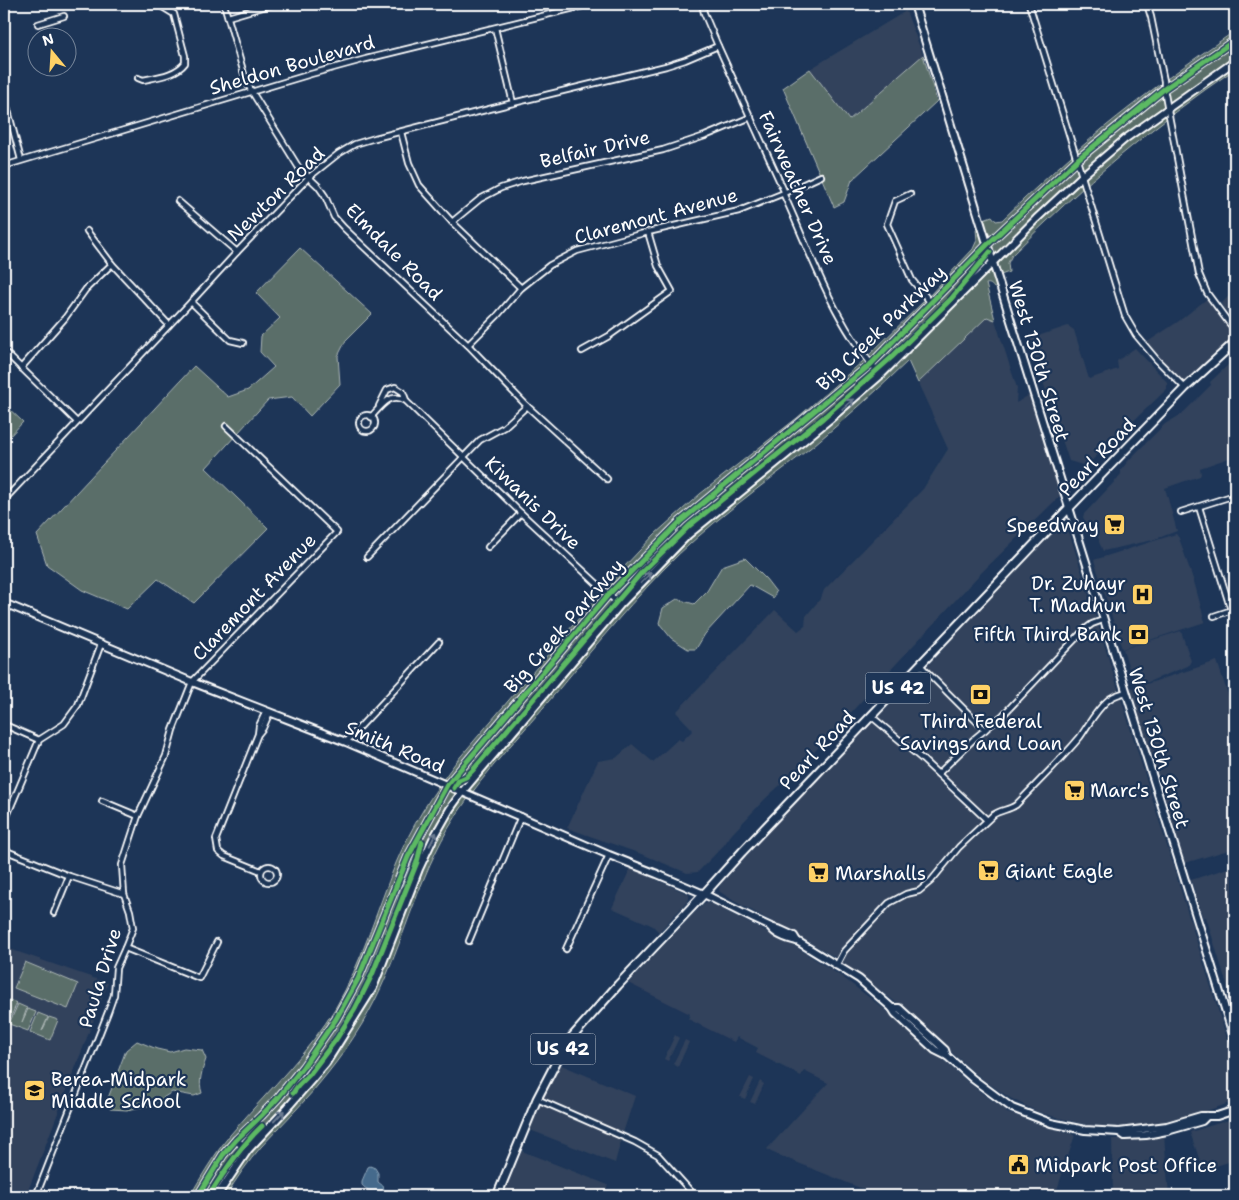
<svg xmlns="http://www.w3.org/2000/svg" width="1239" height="1200" font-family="'Shantell Sans',sans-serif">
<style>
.built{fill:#31425c}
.green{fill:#5a6e69;stroke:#acb6b4}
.water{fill:#456b8c;stroke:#8fa6ba}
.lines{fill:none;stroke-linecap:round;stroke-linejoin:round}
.stream{stroke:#8fa6ba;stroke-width:1}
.street-casing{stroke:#fff;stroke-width:8}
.secondary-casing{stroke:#fff;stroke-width:10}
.primary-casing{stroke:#fff;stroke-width:11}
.street{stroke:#1d3557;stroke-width:4.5}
.secondary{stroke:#1d3557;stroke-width:6}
.primary{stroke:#1d3557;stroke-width:7}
.cycleway-casing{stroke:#1d3557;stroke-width:8}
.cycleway{stroke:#5cba63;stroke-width:5}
.oneway{stroke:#6c7c92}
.labels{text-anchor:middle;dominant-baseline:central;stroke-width:4.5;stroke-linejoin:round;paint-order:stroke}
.shield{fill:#1d3557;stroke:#bbc2cd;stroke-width:1}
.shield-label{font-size:18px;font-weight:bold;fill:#fff}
.street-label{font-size:19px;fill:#fff;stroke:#1d3557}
.poi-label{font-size:19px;fill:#fff;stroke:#1d3557;text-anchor:start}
</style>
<rect width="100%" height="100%" fill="#1d3557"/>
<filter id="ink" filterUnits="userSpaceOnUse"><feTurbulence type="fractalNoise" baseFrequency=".02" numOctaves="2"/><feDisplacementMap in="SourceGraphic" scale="10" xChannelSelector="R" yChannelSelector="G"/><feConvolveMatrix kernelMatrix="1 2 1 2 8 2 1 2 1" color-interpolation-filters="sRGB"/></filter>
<g filter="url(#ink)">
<!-- built -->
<g class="built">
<path d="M 906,11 L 923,55 L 849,120 L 810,69 Z"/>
<path d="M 1235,290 L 1235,324 L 1221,304 Z"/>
<path d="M 1208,298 L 1225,323 L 1235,333 L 1235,337 L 1185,384 L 1146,343 L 1179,321 Z"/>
<path d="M 987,317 L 995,320 L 1017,388 L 1016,403 L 1029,395 L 1061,495 L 979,575 L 801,766 L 765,799 L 731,835 L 724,845 L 698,872 L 687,873 L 644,855 L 567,828 L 598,761 L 616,758 L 632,744 L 653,762 L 678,739 L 682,741 L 693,730 L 676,712 L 775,610 L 798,631 L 805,626 L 806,616 L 821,598 L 824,590 L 923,489 L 948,449 L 918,383 Z"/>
<path d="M 1068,326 L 1074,330 L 1089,379 L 1118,369 L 1117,361 L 1135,348 L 1167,382 L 1167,389 L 1086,466 L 1069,461 L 1029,339 Z"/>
<path d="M 1230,363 L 1235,367 L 1235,456 L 1200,468 L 1201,474 L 1200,476 L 1165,488 L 1177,531 L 1153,540 L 1103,551 L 1099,542 L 1099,539 L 1088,528 L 1083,517 L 1084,514 L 1117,479 L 1121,474 L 1121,470 L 1129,460 L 1165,424 L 1182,414 L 1211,385 L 1210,382 Z"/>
<path d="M 1059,528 L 1065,528 L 1071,538 L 1235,1064 L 1235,1101 L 1201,1113 L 1154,1125 L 1115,1127 L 1087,1125 L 1059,1118 L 1038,1112 L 1010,1098 L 985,1081 L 969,1068 L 898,1004 L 835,957 L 777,924 L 741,905 L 720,892 L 719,890 L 720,885 L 758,843 L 872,723 L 918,676 L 1002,585 L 1054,531 Z"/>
<path d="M 1176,534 L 1179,538 L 1195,585 L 1205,622 L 1122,649 L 1094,560 Z"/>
<path d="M 1181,631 L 1191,661 L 1188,666 L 1148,682 L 1133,682 L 1123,649 Z"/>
<path d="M 1217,661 L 1235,716 L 1235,848 L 1185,863 L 1130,687 L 1134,688 Z"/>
<path d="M 631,867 L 655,879 L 686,893 L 689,895 L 689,899 L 685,904 L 659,932 L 653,926 L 612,908 Z"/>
<path d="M 1231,867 L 1235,881 L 1235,1011 L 1206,917 L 1203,918 L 1191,880 Z"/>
<path d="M 707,903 L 712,904 L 793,945 L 841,976 L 904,1024 L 962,1077 L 984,1095 L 1005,1109 L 1007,1113 L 1015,1115 L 1042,1125 L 1075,1135 L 1055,1196 L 880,1196 L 771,1152 L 767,1149 L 828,1083 L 804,1071 L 801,1076 L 756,1053 L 758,1048 L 737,1037 L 734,1042 L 688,1019 L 690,1014 L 628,983 L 691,916 L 703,905 Z"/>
<path d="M 4,947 L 108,983 L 26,1196 L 4,1196 Z"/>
<path d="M 675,1035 L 679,1038 L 668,1061 L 664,1059 Z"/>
<path d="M 685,1040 L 689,1042 L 678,1067 L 673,1064 Z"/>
<path d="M 559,1064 L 635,1096 L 623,1133 L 615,1163 L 530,1130 L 552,1078 Z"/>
<path d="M 750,1077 L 754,1079 L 745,1099 L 740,1097 Z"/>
<path d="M 760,1081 L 764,1084 L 755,1104 L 750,1102 Z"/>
<path d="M 1235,1118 L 1235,1160 L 1203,1170 L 1190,1132 Z"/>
<path d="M 1164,1135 L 1169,1196 L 1113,1196 L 1112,1139 L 1139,1138 Z"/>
<path d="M 522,1151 L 608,1185 L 604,1196 L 503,1196 Z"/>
</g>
<!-- green -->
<g class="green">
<path d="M 1235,31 L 1235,69 C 1154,124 1081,186 1012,255 L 1008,263 L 1009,272 L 998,276 L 1001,286 L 994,288 C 992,285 990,283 986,284 L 995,320 L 987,317 L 918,383 L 908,361 C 878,390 846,418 814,445 C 762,486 707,524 662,571 C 620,615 582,662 543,708 C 510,747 474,784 448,829 C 412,891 399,963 362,1024 C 351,1042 340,1058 327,1074 C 307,1100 283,1123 261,1147 C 248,1162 236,1179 226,1196 L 190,1196 C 204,1172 218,1148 237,1127 C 271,1088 309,1052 336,1007 C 362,962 376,912 396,863 C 411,827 432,794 456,762 L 608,584 L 655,534 L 700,494 L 797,418 L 862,362 L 929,296 L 973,249 L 977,240 L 976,229 L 983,227 L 981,220 L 992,216 L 996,221 L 1002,220 C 1034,189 1067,159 1101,130 C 1144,95 1189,62 1235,31 Z"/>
<path d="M 923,55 L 937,101 L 852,180 L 844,202 L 834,207 L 783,88 L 810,69 L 849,120 Z"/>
<path d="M 300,248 L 372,314 L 346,340 L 338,356 L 340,384 L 310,416 L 292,397 L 268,400 L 206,468 L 268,528 L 194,603 L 158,579 L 127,609 L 82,590 L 47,565 L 37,535 L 194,366 L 228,397 L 248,390 L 274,367 L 260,352 L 261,336 L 280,318 L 256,293 Z"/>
<path d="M 4,404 L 23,422 L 9,437 L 4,432 Z"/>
<path d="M 745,558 L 766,579 L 776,592 L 773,598 L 750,585 L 705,634 L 696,649 L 688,649 L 671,638 L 659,623 L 663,608 L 677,599 L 694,604 L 707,591 L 722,566 Z"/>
<path d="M 25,962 L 78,984 L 68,1009 L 14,988 Z"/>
<path d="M 6,999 L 17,1003 L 8,1023 L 4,1021 L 4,1004 Z"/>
<path d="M 18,1004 L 27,1008 L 22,1022 L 28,1009 L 36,1012 L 28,1031 L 9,1024 Z"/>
<path d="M 38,1013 L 48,1017 L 42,1031 L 49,1017 L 58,1020 L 50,1040 L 30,1032 Z"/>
<path d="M 137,1041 L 157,1049 L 170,1052 L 184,1048 L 202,1050 L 206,1059 C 202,1071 198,1081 202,1093 L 194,1096 L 172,1092 L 152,1105 L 127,1110 L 110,1109 L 107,1101 L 126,1050 Z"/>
</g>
<!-- water -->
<path class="water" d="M 370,1166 L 375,1168 L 378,1173 L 378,1182 L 383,1186 L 384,1190 L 381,1193 C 375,1193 366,1190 362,1185 L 362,1181 L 368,1167 Z"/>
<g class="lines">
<!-- stream -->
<g class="stream">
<path d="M 879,364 L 937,308"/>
<path d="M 615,597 L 638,570 L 694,517 L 805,429 L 871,372"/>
<path d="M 463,776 L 504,728 L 506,727 L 528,700 L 611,603"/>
<path d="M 245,1140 L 258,1124 L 291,1090 L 304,1074 L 323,1052 L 342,1023 L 363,985 L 397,902 L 399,893 L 416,852"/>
<path d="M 383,1191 L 393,1196"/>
<path d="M 206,1196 L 218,1175 L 238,1147"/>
</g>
<defs>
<g id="street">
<path d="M 224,4 L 246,81 L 252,92 L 299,168 L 318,186 L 325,196 L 334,217 L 344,228 L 468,345 L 527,406 L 607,479"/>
<path d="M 702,4 L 704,13 L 718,46 L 784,191 L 784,195 C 812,256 835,326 881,375"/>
<path d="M 1029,4 L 1125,316 L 1136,335 L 1157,360 L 1185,388"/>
<path d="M 1147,4 L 1151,17 L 1164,81 L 1164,89 L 1199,274 L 1207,293 L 1229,323 L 1235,329"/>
<path d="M 228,17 L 273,4"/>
<path d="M 38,24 L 64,16"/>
<path d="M 495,28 L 513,103"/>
<path d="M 138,78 L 143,80 C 157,77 176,75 185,63 L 185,56 L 174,14 L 161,6"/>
<path d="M 4,95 L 21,160"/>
<path d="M 401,132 L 409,163 L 419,185 L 452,222 L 521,288"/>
<path d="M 4,166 L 311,74 L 366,59 L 591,4"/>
<path d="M 910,194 L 895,201 L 887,224 L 912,280 L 931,303"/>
<path d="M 178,201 L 237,252"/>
<path d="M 452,222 L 480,199 L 501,188 L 523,181 L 663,150 L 705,136 L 751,117"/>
<path d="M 87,231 L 112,264 L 169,325"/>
<path d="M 191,302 L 230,340 L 243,343"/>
<path d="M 468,345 L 497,316 L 521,288 L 550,265 L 577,251 L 648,232 L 739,211 L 784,193 L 821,176"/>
<path d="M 4,351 L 77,422"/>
<path d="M 582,351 L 609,336 L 672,291 L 658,266 L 648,232"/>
<path d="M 21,368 L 65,318 L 86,289 L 112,264"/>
<path d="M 379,406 L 387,390 L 395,387 L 403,392 L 406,400"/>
<circle cx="367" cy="423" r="8"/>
<path d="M 371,417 C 381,406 391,391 406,401 L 521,513 L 620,605"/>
<path d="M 4,500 L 191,302 L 237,252 L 308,178 L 338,154 L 355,144 L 375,138 L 513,103 L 666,66 L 685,60 L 718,46"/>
<path d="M 1199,507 L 1231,610"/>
<path d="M 1181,512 L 1235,495"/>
<path d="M 488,547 L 521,513"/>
<path d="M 367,557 L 480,440 L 504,427 L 527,406"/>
<path d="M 1214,616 L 1235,609"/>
<path d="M 920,665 L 985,730"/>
<path d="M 871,716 L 922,759 L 987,820"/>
<path d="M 5,725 L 39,740"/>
<path d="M 259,733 L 263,728 L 270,712"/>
<path d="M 346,742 L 439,642"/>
<path d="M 938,774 L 975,738 L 1003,715 L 1057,658 L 1084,630 L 1092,624 L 1103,620"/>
<path d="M 102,801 L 138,816"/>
<path d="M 4,823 L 39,740 L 64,724 L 78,705 L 101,644"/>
<path d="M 4,850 L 69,876 L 124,894"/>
<circle cx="269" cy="874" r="8"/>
<path d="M 261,871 L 224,856 L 218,851 L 216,839 L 258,734 L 259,726 L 266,711"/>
<path d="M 54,913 L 69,876"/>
<path d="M 469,941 L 521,816"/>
<path d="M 125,948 L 199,978 L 217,942"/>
<path d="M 566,949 L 609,855"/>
<path d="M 836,966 L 844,951 L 889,903 L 906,894 L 919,891 L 931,881 L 959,847 L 993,815 C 1000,810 1009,810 1016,805 C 1037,783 1060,761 1080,737 C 1089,724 1096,710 1108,700 C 1114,695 1120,694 1126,692"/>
<path d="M 537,1099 L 635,1142 L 658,1155 L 695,1196"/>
<path d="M 36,1196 L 108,1012 L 114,995 L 116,968 L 125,948 L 133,928 L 130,911 L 124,894 L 122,865 L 138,816 L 166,756 L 173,730 L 192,682 L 337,532 L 226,426"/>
</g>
<g id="secondary">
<path d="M 914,4 L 993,263 L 1235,1041"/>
<path d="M 4,603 L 192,682 L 346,742 L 609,855 L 657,874 L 704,894 L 754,919 L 771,927 L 781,930 L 794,936 L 797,941"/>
<path d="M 771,928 C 777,936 788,939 797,941 L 859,979 L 892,1008 L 895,1013 L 935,1050 L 947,1056 L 973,1079 L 1012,1108 L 1051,1123 L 1085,1130 L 1119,1132 L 1167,1126 L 1201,1116 L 1217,1116 L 1235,1110"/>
<path d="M 892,1008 L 899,1008 L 945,1050 L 947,1056"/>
<path d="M 1119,1132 L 1125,1136 L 1146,1135 L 1167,1131 L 1202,1121 L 1207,1116"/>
<path d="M 236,1140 L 247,1150"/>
<path d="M 198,1196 L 223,1155 L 236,1140 L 261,1116 L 278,1098 L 303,1067 L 336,1019 L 358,979 L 408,857 L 447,785 L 608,595 L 681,521 L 871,364 L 987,245 L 1078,159 L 1164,89 L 1235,40"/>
<path d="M 217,1196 L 248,1150 L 288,1107 L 326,1063 L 373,988 L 419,869 L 433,839 L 450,809 L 462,792 L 620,605 L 688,535 L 829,420 L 881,375 L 1036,219 L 1083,175 L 1125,139 L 1235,61"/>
</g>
<path id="primary" d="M 497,1196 L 537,1099 L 565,1045 L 618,985 L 704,894 L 742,852 L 1069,508 L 1185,388 L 1235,342"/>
</defs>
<!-- street casing -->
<use href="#street" class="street-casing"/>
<!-- secondary casing -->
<use href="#secondary" class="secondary-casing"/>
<!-- primary casing -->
<use href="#primary" class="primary-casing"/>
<!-- street -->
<use href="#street" class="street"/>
<!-- secondary -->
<use href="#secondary" class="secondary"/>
<!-- primary -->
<use href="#primary" class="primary"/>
<defs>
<g id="cycleway">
<path d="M 454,788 L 459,780 L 466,777 L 473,770 L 642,572 L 689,526 L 823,418 L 892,357 L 951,299 L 990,252"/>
<path d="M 293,1093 L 298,1086 L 309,1075 L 337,1038 L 355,1009 L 372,975 L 417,862 L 422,842"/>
<path d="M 198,1196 L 223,1155 L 236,1140 L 261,1116 L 278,1098 L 303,1067 L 336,1019 L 358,979 L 408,857 L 447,785 L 608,595 L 681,521 L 871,364 L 987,245 L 1078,159 L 1164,89 L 1235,40"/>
<path d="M 209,1196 C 224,1171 241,1146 262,1126"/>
</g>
</defs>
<!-- cycleway casing -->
<use href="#cycleway" class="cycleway-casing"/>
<!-- cycleway -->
<use href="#cycleway" class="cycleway"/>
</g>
<!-- one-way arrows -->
<defs><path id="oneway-shaft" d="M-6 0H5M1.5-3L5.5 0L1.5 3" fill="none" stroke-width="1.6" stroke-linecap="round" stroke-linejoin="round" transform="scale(1.25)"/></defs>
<g class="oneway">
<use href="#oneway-shaft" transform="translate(848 404) rotate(-41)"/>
<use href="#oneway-shaft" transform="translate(646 578) rotate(-46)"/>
<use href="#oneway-shaft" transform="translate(433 839) rotate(-63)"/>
<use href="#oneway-shaft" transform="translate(279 1116) rotate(-47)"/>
</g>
</g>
<!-- icons -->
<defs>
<symbol id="supermarket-square" viewBox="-11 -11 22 22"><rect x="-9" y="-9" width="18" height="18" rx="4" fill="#ffd166" stroke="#1d3557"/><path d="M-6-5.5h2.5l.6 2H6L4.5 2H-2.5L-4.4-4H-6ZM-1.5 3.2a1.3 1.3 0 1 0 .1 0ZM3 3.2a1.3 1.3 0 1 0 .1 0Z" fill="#111"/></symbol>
<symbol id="hospital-square" viewBox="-11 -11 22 22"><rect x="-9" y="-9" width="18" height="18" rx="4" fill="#ffd166" stroke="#1d3557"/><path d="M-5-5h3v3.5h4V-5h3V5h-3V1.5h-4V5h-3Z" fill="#111"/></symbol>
<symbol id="bank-square" viewBox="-11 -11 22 22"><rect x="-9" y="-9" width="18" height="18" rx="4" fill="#ffd166" stroke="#1d3557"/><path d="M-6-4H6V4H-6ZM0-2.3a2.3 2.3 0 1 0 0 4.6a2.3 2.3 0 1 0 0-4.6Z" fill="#111"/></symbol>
<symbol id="school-square" viewBox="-11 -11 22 22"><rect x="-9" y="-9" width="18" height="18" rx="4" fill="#ffd166" stroke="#1d3557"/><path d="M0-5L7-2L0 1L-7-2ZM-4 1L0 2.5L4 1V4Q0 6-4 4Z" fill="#111"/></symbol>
<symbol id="civic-square" viewBox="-11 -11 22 22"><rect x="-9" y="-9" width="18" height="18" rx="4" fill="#ffd166" stroke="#1d3557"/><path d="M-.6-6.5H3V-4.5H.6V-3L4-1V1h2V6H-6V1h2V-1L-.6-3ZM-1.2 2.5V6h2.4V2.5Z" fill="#111"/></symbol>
</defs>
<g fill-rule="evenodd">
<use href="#supermarket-square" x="1102" y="512" width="25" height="25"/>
<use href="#hospital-square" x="1130" y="582" width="25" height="25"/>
<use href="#bank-square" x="1126" y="622" width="25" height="25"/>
<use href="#bank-square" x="968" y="682" width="25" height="25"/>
<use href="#supermarket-square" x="1062" y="778" width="25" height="25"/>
<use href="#supermarket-square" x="976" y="858" width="25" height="25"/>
<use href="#supermarket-square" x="806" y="860" width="25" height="25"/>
<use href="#school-square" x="22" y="1078" width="25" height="25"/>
<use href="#civic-square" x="1006" y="1152" width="25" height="25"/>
</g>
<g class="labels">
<!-- shield labels -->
<g class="shield">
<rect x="865.5" y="672.5" width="65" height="31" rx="4"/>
<rect x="530.5" y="1033.5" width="65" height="31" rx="4"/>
</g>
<g class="shield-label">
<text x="898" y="688">US 42</text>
<text x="563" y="1049">US 42</text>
</g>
<!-- street labels -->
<g class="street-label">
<text transform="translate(292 65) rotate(-16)">Sheldon Boulevard</text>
<text transform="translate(595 149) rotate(-13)">Belfair Drive</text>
<text transform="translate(798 188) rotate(66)">Fairweather Drive</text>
<text transform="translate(276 194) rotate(-44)">Newton Road</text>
<text transform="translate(656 216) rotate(-15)">Claremont Avenue</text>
<text transform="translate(394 252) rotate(45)">Elmdale Road</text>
<text transform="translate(881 328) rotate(-44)">Big Creek Parkway</text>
<text transform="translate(1039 361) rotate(73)">West 130th Street</text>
<text transform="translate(1097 457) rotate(-46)">Pearl Road</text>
<text transform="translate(533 503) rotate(44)">Kiwanis Drive</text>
<text transform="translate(254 597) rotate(-46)">Claremont Avenue</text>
<text transform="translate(564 626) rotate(-49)">Big Creek Parkway</text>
<text transform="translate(395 747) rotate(23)">Smith Road</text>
<text transform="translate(1159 748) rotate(73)">West 130th Street</text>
<text transform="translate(817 750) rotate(-47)">Pearl Road</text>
<text transform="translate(100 978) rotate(-73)">Paula Drive</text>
</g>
<!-- poi labels -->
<g class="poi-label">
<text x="1099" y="525" text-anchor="end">Speedway</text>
<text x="1126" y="583" text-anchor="end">Dr. Zuhayr<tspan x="1126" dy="22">T. Madhun</tspan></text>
<text x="1122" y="634" text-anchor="end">Fifth Third Bank</text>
<text x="981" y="721" text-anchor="middle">Third Federal<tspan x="981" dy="22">Savings and Loan</tspan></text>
<text x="1090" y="790">Marc's</text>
<text x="1005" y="871">Giant Eagle</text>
<text x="835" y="873">Marshalls</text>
<text x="51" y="1079">Berea-Midpark<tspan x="51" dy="22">Middle School</tspan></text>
<text x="1035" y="1165">Midpark Post Office</text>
</g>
</g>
<!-- margin -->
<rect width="1239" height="1200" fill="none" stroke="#1d3557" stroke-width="20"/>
<rect x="10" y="10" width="1219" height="1180" fill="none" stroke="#fff" stroke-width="2" filter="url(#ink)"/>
<!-- north arrow -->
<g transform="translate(52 52) rotate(342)"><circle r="24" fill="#1d3557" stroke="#77869a"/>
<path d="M0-4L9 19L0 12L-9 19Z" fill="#ffd166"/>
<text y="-8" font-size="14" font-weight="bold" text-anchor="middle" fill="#ffffff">N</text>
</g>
</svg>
